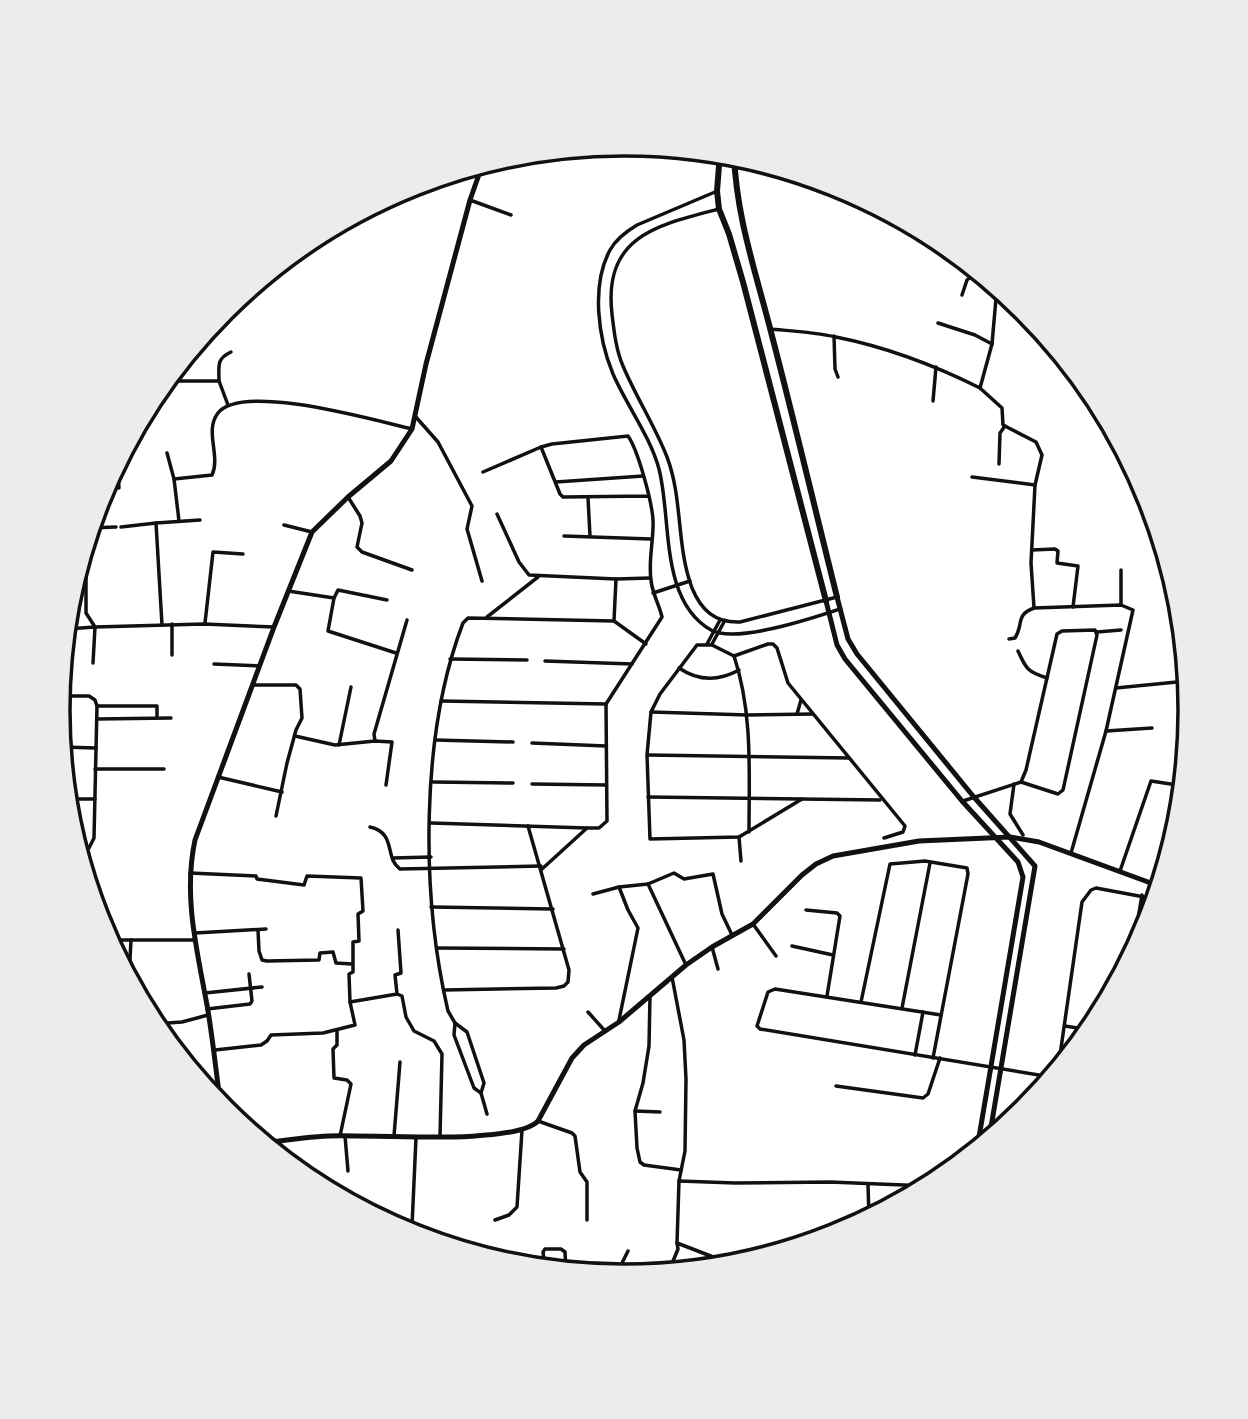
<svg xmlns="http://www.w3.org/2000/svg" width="1248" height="1419" font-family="Mulish,sans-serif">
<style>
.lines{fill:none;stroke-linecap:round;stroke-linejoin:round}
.minor{stroke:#111;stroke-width:3.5}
.tertiary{stroke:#111;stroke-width:5}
.secondary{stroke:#111;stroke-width:5}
.primary{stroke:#111;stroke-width:6}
.rim{fill:none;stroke:#111;stroke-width:3.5}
</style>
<rect width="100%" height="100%" fill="#fff"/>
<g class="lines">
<!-- minor -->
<g class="minor">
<path d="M 735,170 L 751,159"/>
<path d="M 715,192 L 637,225 C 627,231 616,239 610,250 C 591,285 598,338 613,374 C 627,406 650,436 659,469 C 672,519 659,600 711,630 C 736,644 813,618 840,609"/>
<path d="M 470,200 L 511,215"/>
<path d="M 719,209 C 657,225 603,236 612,314 C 614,331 616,350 623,366 C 636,397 655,426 667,457 C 683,499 676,545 692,588 C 701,610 715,623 740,622 L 837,597"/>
<path d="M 962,295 L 967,280 L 978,271"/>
<path d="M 215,319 L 228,319"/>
<path d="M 770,329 C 792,331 814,332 836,337 C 886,347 934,365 980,388 L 992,344 L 975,335 L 938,323"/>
<path d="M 834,336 L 835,369 L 838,377"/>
<path d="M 992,344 L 997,287"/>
<path d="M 165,381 L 219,381 C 219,366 216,359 231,352"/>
<path d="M 219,381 L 228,405"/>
<path d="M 980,388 L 1002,408 L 1003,425 L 1036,442 L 1042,455 L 1035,485 L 1031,563 L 1034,608"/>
<path d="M 933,401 L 936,367"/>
<path d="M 415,416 L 438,442 L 472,506 L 467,529 L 482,581"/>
<path d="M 167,453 L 174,479 L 179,521"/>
<path d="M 121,456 L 124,456"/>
<path d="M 999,464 L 1000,433 L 1005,426"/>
<path d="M 483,472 L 541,447"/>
<path d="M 109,477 L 118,476 L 119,488"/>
<path d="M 972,477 L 1035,485"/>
<path d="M 174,479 L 212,475 C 221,456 204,431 218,413 C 242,382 377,421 412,429"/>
<path d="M 556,482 L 643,476"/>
<path d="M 348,497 L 360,516 L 362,523 L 357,547 L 362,552 L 412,570"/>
<path d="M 588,498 L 590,536"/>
<path d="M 497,514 L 519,562 L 529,575 L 616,579 L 650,578"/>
<path d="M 284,525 L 312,532"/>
<path d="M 121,527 L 156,523"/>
<path d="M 90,528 L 116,527"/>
<path d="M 564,536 L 651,539"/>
<path d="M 86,543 L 86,613 L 95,627 L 204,624 L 274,627"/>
<path d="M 1032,550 L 1055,549 L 1058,551 L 1057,563 L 1078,566 L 1073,607"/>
<path d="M 616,579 L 614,621 L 646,644"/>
<path d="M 288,591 L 334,598"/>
<path d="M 653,593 L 690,581"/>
<path d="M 387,600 L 338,590 L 334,598 L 328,631 L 396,653"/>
<path d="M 1121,605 L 1121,570"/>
<path d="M 487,617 L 538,577"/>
<path d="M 205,623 L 213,552 L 243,554"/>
<path d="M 162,625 L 156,523 L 200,520"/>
<path d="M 67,629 L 95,627 L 93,663"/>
<path d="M 1097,632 L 1121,630"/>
<path d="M 1009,639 L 1015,638 C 1024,624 1015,615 1034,608 L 1121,605 L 1133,610 L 1106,731 L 1071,853"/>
<path d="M 707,644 L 720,620"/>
<path d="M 712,644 L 724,622"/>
<path d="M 1018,651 C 1026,669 1028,672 1047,678"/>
<path d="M 172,655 L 172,624"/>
<path d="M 734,656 L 768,644 L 773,644 L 777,648 L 788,683 L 905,826 L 903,832 L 884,838"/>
<path d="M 450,659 L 527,660"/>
<path d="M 545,661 L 632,664"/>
<path d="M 214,664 L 259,666"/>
<path d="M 679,668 C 698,681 719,681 739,670"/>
<path d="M 254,685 L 296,685 L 300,689 L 302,718 L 296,730 L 287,763 L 276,816"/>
<path d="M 1116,688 L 1187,681"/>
<path d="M 59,696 L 89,696 L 95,700 L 97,706 L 94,838 L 89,848 L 81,850 L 80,859"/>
<path d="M 441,701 L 606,704"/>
<path d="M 97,706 L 157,706 L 157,717"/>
<path d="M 651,712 L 748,715 L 813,714"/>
<path d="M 797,714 L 801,700"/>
<path d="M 97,719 L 171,718"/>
<path d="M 1106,731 L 1152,728"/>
<path d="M 295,736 L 335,745 L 375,741 L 392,742 L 386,785"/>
<path d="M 435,740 L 513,742"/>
<path d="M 375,741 L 374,734 L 407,620"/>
<path d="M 532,743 L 606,746"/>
<path d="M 339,745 L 351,687"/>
<path d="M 62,747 L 96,748"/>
<path d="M 648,755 L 849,758"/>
<path d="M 95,769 L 164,769"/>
<path d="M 218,777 L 282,792"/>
<path d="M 433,782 L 513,783"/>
<path d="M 532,784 L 606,785"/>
<path d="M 1014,784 L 1010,814 L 1023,835"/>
<path d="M 648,797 L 880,800"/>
<path d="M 67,799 L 95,799"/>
<path d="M 963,801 L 1021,782 L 1026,770 L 1057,634 L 1062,631 L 1095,630 L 1097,635 L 1063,790 L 1058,794 L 1021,782"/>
<path d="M 431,823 L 587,828 L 599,828 L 607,821 L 606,704 L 662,617 C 659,604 652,593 651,580 C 648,560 654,540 653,520 C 652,502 638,450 628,436 L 552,444 L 541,447 L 560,494 L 563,497 L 648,496"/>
<path d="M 370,827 C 397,833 384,858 400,869 L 541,866"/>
<path d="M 749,832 C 749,773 753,713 734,656 L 712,645 L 697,645 L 660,694 L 651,712 L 647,755 L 650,839 L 739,837 L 802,799"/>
<path d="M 739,837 L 741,861"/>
<path d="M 393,858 L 431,857"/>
<path d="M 542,869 L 587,828"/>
<path d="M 1120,871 L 1151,781 L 1177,785"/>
<path d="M 190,873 L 256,876 L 257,879 L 304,885 L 307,876 L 361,878 L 363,911 L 358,914 L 359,941 L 353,942 L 353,972 L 349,974 L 350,1002 L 355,1025 L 323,1033 L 271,1035 L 267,1041 L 261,1045 L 215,1050"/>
<path d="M 648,884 L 674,873 L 684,879 L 713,874 L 722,914 L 732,935"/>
<path d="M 648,884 L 686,965"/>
<path d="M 619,887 L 648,884"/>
<path d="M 593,894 L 619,887 L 628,910 L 638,928 L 619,1020"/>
<path d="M 431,907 L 553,909"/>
<path d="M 806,910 L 837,913 L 840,916 L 827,996"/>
<path d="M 753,924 L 776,956"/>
<path d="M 258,930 L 259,951 L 262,960 L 267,961 L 319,960 L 320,953 L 333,952 L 336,963 L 352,964"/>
<path d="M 195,933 L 266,929"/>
<path d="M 108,940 L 194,940"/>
<path d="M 792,946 L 833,955"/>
<path d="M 712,947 L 718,969"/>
<path d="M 437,948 L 564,949"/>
<path d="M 1132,954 L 1142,895"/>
<path d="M 672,977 L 684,1040 L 686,1079 L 685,1151 L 679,1181 L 677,1243"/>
<path d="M 129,978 L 131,940"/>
<path d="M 444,990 L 556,988 L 564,986 L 568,982 L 569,970 L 528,826"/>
<path d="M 205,993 L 262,987"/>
<path d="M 397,994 L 402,996 L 406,1017 L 414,1031 L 434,1041 L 442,1054 L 440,1137"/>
<path d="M 650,996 L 649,1046 L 643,1083 L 635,1111 L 637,1148 L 640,1162 L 644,1165 L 681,1170"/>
<path d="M 350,1002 L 397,994 L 395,975 L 401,973 L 398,930"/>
<path d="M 861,1002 L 890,864 L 925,861 L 967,868 L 968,874 L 933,1058"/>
<path d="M 902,1008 L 930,863"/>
<path d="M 207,1009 L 250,1004 L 252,1001 L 249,974"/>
<path d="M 588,1012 L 605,1031"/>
<path d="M 941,1015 L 775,989 L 768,992 L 757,1026 L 760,1029 L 1051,1077"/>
<path d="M 455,1023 L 454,1035 L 474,1088 L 481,1093"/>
<path d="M 153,1024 L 182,1022 L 208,1015"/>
<path d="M 1065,1026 L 1090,1030"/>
<path d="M 337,1030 L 337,1045 L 333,1049 L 334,1078 L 347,1080 L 351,1084 L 340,1136"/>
<path d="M 915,1055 L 923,1012"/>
<path d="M 1058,1069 L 1082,902 L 1091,890 L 1096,888 L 1155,899"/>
<path d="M 836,1086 L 923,1098 L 928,1094 L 940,1058"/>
<path d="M 635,1111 L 660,1112"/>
<path d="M 487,1114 L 481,1093 L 484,1083 L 467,1032 L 455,1023 L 448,1011 C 421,895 420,735 463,623 L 468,618 L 614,621"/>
<path d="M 538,1121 L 572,1133 L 575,1136 L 580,1172 L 587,1182 L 587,1220"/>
<path d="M 345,1136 L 348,1171"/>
<path d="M 394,1136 L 400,1062"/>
<path d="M 416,1138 L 412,1226 L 414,1230 L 433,1239"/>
<path d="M 679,1181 L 735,1183 L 830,1182 L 928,1186"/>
<path d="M 868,1184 L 869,1218"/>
<path d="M 495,1220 L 509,1215 L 517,1207 L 522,1130"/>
<path d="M 545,1267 L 543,1252 L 545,1249 L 561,1249 L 565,1252 L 566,1270"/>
<path d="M 669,1271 L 678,1249 L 677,1243 L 734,1265"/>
<path d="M 616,1275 L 628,1251"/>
</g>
<!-- tertiary -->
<g class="tertiary">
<path d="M 221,1107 C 216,1073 213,1039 207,1005 C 197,950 183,896 195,840 L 274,627 L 312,532 L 348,497 L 391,461 L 412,429 L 426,364 L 470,200 L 483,163"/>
<path d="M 264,1143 C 286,1140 307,1137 329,1136 C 369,1134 514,1146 538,1121 L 572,1058 L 584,1045 L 619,1022 L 686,965 L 712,947 L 753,924 L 802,875 L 816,864 L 833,856 L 919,841 L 1010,837 L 1039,842 L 1159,886"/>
</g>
<!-- secondary -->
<g class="secondary">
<path d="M 837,597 L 848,639 L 857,654 L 973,796 L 1035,866 L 989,1139"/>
<path d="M 826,601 L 837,645 L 845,659 L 962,801 L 1018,862 L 1023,877 L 977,1149"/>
</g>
<!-- primary -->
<g class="primary">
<path d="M 720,153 L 717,191 L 719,209 L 729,234 L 743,282 L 826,601"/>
<path d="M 734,154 C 736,216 756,273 771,332 C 794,420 815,509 837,597"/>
</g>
</g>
<!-- crop -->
<path d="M0 0H1248V1419H0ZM70 710a554 554 0 1 1 1108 0a554 554 0 1 1-1108 0Z" fill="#ececec" fill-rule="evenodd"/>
<path class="rim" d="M70 710a554 554 0 1 1 1108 0a554 554 0 1 1-1108 0Z"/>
</svg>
